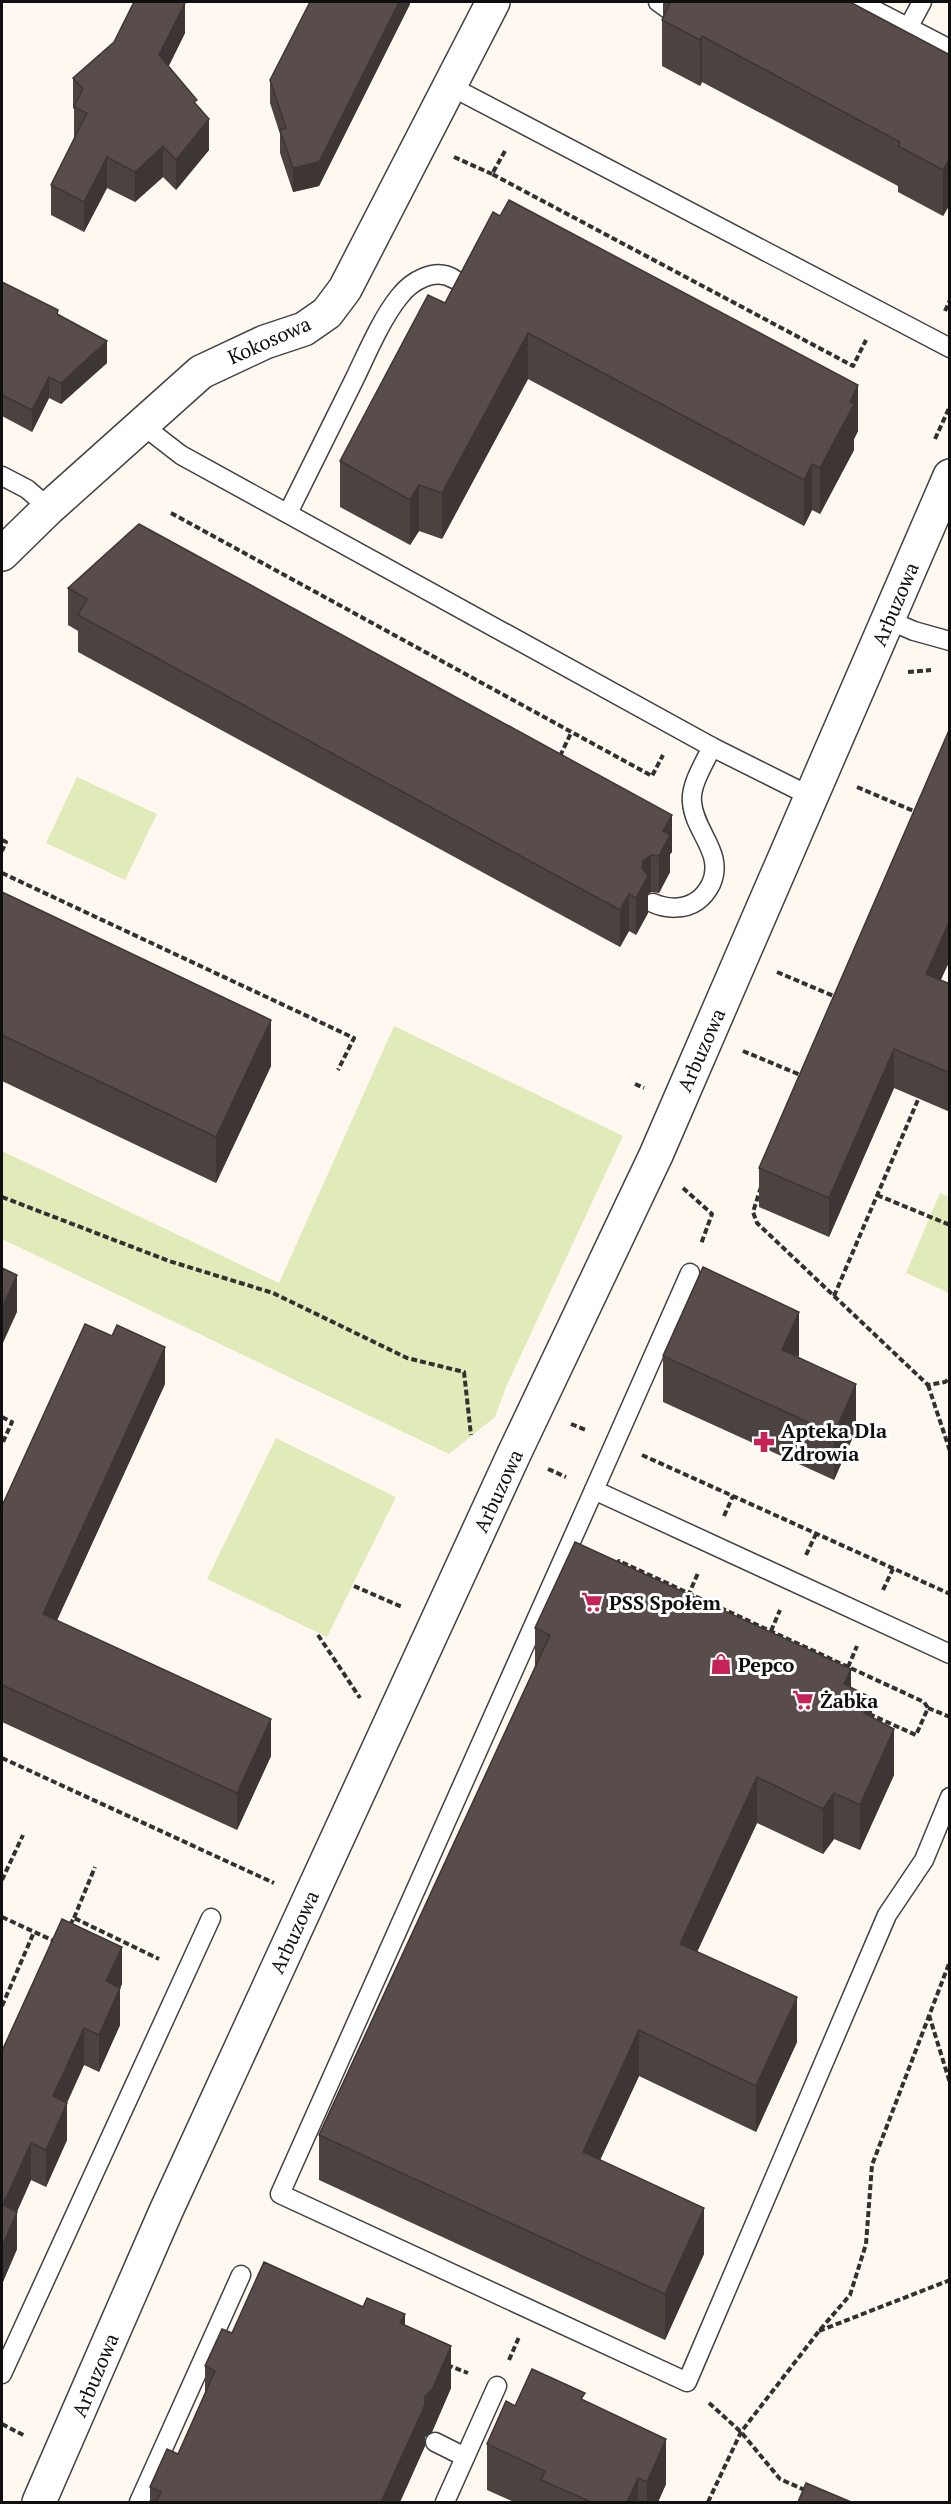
<svg xmlns="http://www.w3.org/2000/svg" width="951" height="2504" font-family="'PT Serif',serif">
<style>
.green{fill:#e1ebb9}
.lines{fill:none;stroke-linecap:round;stroke-linejoin:round}
.service-casing{stroke:#424242;stroke-width:21}
.minor-casing{stroke:#424242;stroke-width:36}
.path{stroke:#313131;stroke-width:4;stroke-dasharray:6 3;stroke-linecap:butt}
.service{stroke:#fff;stroke-width:18}
.minor{stroke:#fff;stroke-width:33}
.wall{fill:#4c4240}
.shaded-wall{fill:#3e3634}
.building{fill:#584d4b;stroke:#3e3634;stroke-width:1.5}
.labels{text-anchor:middle;dominant-baseline:central;stroke-width:6;stroke-linejoin:round;paint-order:stroke}
.street-label{font-size:20px;fill:#0f0f0f;stroke:#fff}
.poi-label{font-size:20px;font-weight:bold;fill:#0f0f0f;stroke:#fff;text-anchor:start}
</style>
<rect width="100%" height="100%" fill="#fff8f1"/>
<!-- green -->
<g class="green">
<path d="M 77,777 L 157,814 L 125,880 L 46,843 Z"/>
<path d="M 394,1026 L 623,1136 L 506,1387 L 495,1417 L 449,1454 L 2,1239 L 2,1151 L 279,1283 Z"/>
<path d="M 940,1193 L 949,1197 L 949,1293 L 906,1273 Z"/>
<path d="M 276,1438 L 396,1497 L 327,1637 L 207,1579 Z"/>
</g>
<g class="lines">
<defs>
<g id="service">
<path d="M 658,2 L 672,12"/>
<path d="M 859,2 L 950,49"/>
<path d="M 908,28 L 922,2"/>
<path d="M 450,86 L 950,348"/>
<path d="M 141,424 L 181,455 L 712,747 L 812,797"/>
<path d="M 2,476 L 27,489 L 49,508"/>
<path d="M 288,513 C 310,468 333,423 355,378 C 367,353 382,318 399,297 C 411,281 435,267 454,279"/>
<path d="M 888,620 L 914,631 L 950,641"/>
<path d="M 653,903 C 666,909 684,910 697,901 C 704,896 707,892 711,884 C 725,853 694,832 692,802 C 690,785 705,762 712,747"/>
<path d="M 594,1490 L 690,1273"/>
<path d="M 950,1654 L 594,1490 L 280,2194 L 687,2382 L 887,1915 L 924,1860 L 950,1797"/>
<path d="M 2,2374 L 211,1918"/>
<path d="M 435,2442 L 465,2457"/>
<path d="M 139,2502 L 241,2275"/>
<path d="M 445,2502 L 497,2386"/>
</g>
<g id="minor">
<path d="M 2,554 L 49,508 L 201,372 L 265,342 L 304,329 L 327,313 L 345,289 L 493,2"/>
<path d="M 39,2502 L 166,2211 L 514,1454 L 656,1155 L 950,476"/>
</g>
</defs>
<!-- service casing -->
<use href="#service" class="service-casing"/>
<!-- minor casing -->
<use href="#minor" class="minor-casing"/>
<!-- path -->
<g class="path">
<path d="M 505,151 L 492,174 L 853,366 L 866,340"/>
<path d="M 454,157 L 492,174"/>
<path d="M 945,311 L 950,300"/>
<path d="M 935,439 L 950,406"/>
<path d="M 171,513 L 652,776 L 663,755"/>
<path d="M 908,672 L 931,670"/>
<path d="M 560,756 L 571,733"/>
<path d="M 857,787 L 916,812"/>
<path d="M 2,840 L 6,842 L 2,851"/>
<path d="M 2,873 L 354,1038 L 338,1070"/>
<path d="M 777,972 L 836,997"/>
<path d="M 743,1051 L 803,1076"/>
<path d="M 635,1084 L 644,1088"/>
<path d="M 761,1187 L 753,1212 L 757,1223 L 928,1385 L 945,1382 L 950,1378"/>
<path d="M 683,1188 L 712,1214 L 701,1244"/>
<path d="M 877,1195 L 950,1225"/>
<path d="M 2,1197 L 169,1261 L 273,1293 L 407,1358 L 464,1372 L 471,1435"/>
<path d="M 834,1296 L 920,1095"/>
<path d="M 928,1385 L 950,1451"/>
<path d="M 2,1417 L 12,1422 L 2,1444"/>
<path d="M 571,1424 L 586,1430"/>
<path d="M 642,1455 L 950,1594"/>
<path d="M 548,1469 L 566,1477"/>
<path d="M 724,1516 L 733,1496"/>
<path d="M 806,1555 L 816,1534"/>
<path d="M 617,1566 L 619,1561 L 924,1702 L 928,1708"/>
<path d="M 354,1586 L 402,1607"/>
<path d="M 883,1590 L 893,1569"/>
<path d="M 688,1596 L 698,1573"/>
<path d="M 771,1631 L 780,1610"/>
<path d="M 318,1635 L 360,1698"/>
<path d="M 848,1667 L 857,1646"/>
<path d="M 869,1714 L 916,1735 L 928,1708 L 950,1717"/>
<path d="M 2,1758 L 274,1883"/>
<path d="M 2,1880 L 23,1835"/>
<path d="M 2,1917 L 56,1942"/>
<path d="M 74,1918 L 95,1867"/>
<path d="M 70,1925 L 74,1918 L 159,1959"/>
<path d="M 2,2006 L 34,1932"/>
<path d="M 929,2015 L 950,2083"/>
<path d="M 819,2331 L 950,2280"/>
<path d="M 509,2360 L 519,2337"/>
<path d="M 447,2365 L 468,2373"/>
<path d="M 709,2403 L 741,2432 L 780,2479 L 807,2491"/>
<path d="M 2,2424 L 25,2436"/>
<path d="M 708,2502 L 741,2432 L 819,2331 L 850,2295 L 866,2244 L 872,2165 L 950,1961"/>
</g>
<!-- service -->
<use href="#service" class="service"/>
<!-- minor -->
<use href="#minor" class="minor"/>
</g>
<!-- wall -->
<g class="wall">
<path d="M 410,2 L 410,4 L 319,186 L 293,192 L 280,153 L 280,134 L 270,103 L 270,80 Z"/>
<path d="M 663,2 L 850,2 L 950,55 L 950,204 L 943,216 L 898,192 L 898,186 L 702,82 L 700,86 L 662,66 L 662,20 L 663,17 Z"/>
<path d="M 185,33 L 168,67 L 197,105 L 209,150 L 176,190 L 163,177 L 135,202 L 107,188 L 84,232 L 51,215 L 51,185 L 75,137 L 74,137 L 74,109 L 73,108 L 73,78 Z"/>
<path d="M 2,282 L 58,315 L 107,363 L 61,404 L 49,398 L 32,432 L 2,416 Z"/>
<path d="M 445,303 L 858,431 L 854,439 L 854,450 L 820,514 L 812,510 L 804,526 L 528,379 L 442,539 L 419,531 L 410,545 L 340,507 L 340,461 Z"/>
<path d="M 68,588 L 672,852 L 670,854 L 670,872 L 659,893 L 651,892 L 648,894 L 648,913 L 636,935 L 629,931 L 620,947 L 78,652 L 78,631 L 68,625 Z"/>
<path d="M 2,892 L 271,1066 L 216,1183 L 2,1081 Z"/>
<path d="M 941,980 L 950,984 L 950,1112 L 894,1088 L 829,1237 L 759,1207 L 759,1168 Z"/>
<path d="M 663,1356 L 856,1430 L 834,1480 L 663,1402 Z"/>
<path d="M 165,1384 L 57,1620 L 271,1756 L 237,1830 L 2,1722 L 2,1506 Z"/>
<path d="M 535,1628 L 851,1688 L 872,1717 L 894,1775 L 860,1850 L 834,1839 L 823,1854 L 757,1823 L 697,1951 L 797,2042 L 756,2132 L 639,2076 L 600,2160 L 704,2254 L 665,2340 L 319,2180 L 319,2135 L 535,1668 Z"/>
<path d="M 122,1984 L 120,1988 L 120,2025 L 99,2072 L 84,2065 L 67,2103 L 67,2140 L 46,2187 L 31,2180 L 17,2212 L 17,2249 L 2,2284 L 2,2051 Z"/>
<path d="M 405,2325 L 451,2388 L 432,2432 L 425,2437 L 425,2446 L 400,2502 L 150,2502 L 150,2487 L 178,2454 L 205,2394 L 205,2366 L 232,2333 Z"/>
<path d="M 585,2401 L 666,2484 L 658,2502 L 514,2502 L 487,2490 L 487,2444 L 515,2406 Z"/>
</g>
<!-- shaded-wall -->
<g class="shaded-wall">
<path d="M 399,2 L 410,2 L 410,4 L 319,186 L 293,192 L 293,168 Z"/>
<path d="M 185,3 L 185,33 L 159,86 L 159,55 Z"/>
<path d="M 702,36 L 702,82 L 700,86 L 700,40 Z"/>
<path d="M 209,119 L 209,150 L 176,190 L 176,160 Z"/>
<path d="M 163,146 L 163,177 L 135,202 L 135,172 Z"/>
<path d="M 107,157 L 107,188 L 84,232 L 84,202 Z"/>
<path d="M 950,158 L 950,204 L 943,216 L 943,170 Z"/>
<path d="M 528,333 L 528,379 L 442,539 L 442,493 Z"/>
<path d="M 107,341 L 107,363 L 61,404 L 61,383 Z"/>
<path d="M 49,377 L 49,398 L 32,432 L 32,410 Z"/>
<path d="M 858,385 L 858,431 L 854,439 L 854,450 L 820,514 L 820,468 Z"/>
<path d="M 812,464 L 812,510 L 804,526 L 804,480 Z"/>
<path d="M 419,485 L 419,531 L 410,545 L 410,500 Z"/>
<path d="M 672,815 L 672,852 L 670,854 L 670,872 L 659,893 L 659,856 L 663,831 Z"/>
<path d="M 651,855 L 651,892 L 648,894 L 648,913 L 636,935 L 636,898 L 643,861 Z"/>
<path d="M 629,894 L 629,931 L 620,947 L 620,910 Z"/>
<path d="M 950,920 L 950,960 L 926,1013 L 926,974 Z"/>
<path d="M 271,1020 L 271,1066 L 216,1183 L 216,1137 Z"/>
<path d="M 894,1049 L 894,1088 L 829,1237 L 829,1198 Z"/>
<path d="M 17,1275 L 17,1312 L 2,1345 L 2,1308 Z"/>
<path d="M 799,1312 L 799,1357 L 782,1350 Z"/>
<path d="M 165,1347 L 165,1384 L 43,1651 L 43,1614 Z"/>
<path d="M 856,1384 L 856,1430 L 834,1480 L 834,1434 Z"/>
<path d="M 851,1669 L 851,1715 L 844,1684 Z"/>
<path d="M 872,1698 L 872,1744 L 864,1713 Z"/>
<path d="M 271,1719 L 271,1756 L 237,1830 L 237,1793 Z"/>
<path d="M 894,1729 L 894,1775 L 860,1850 L 860,1805 Z"/>
<path d="M 757,1777 L 757,1823 L 680,1989 L 680,1944 Z"/>
<path d="M 834,1793 L 834,1839 L 823,1854 L 823,1809 Z"/>
<path d="M 122,1947 L 122,1984 L 120,1988 L 120,2025 L 99,2072 L 99,2035 L 106,1981 Z"/>
<path d="M 797,1997 L 797,2042 L 756,2132 L 756,2086 Z"/>
<path d="M 84,2028 L 84,2065 L 53,2133 L 53,2096 Z"/>
<path d="M 639,2030 L 639,2076 L 583,2197 L 583,2152 Z"/>
<path d="M 67,2103 L 67,2140 L 46,2187 L 46,2150 Z"/>
<path d="M 31,2143 L 31,2180 L 3,2242 L 3,2205 Z"/>
<path d="M 704,2208 L 704,2254 L 665,2340 L 665,2294 Z"/>
<path d="M 17,2212 L 17,2249 L 2,2284 L 2,2247 Z"/>
<path d="M 405,2314 L 405,2356 L 400,2323 Z"/>
<path d="M 451,2346 L 451,2388 L 432,2432 L 425,2437 L 425,2446 L 400,2502 L 381,2502 L 425,2396 Z"/>
<path d="M 666,2439 L 666,2484 L 658,2502 L 647,2502 L 647,2482 Z"/>
<path d="M 638,2478 L 638,2502 L 627,2502 Z"/>
</g>
<!-- building -->
<g class="building">
<path d="M 134,2 L 183,2 L 185,3 L 159,55 L 197,100 L 194,102 L 209,119 L 176,160 L 163,146 L 135,172 L 107,157 L 84,202 L 51,185 L 87,113 L 74,107 L 83,89 L 73,78 L 114,42 Z"/>
<path d="M 310,2 L 399,2 L 319,162 L 293,168 L 280,130 L 286,128 L 270,80 Z"/>
<path d="M 667,2 L 850,2 L 950,55 L 950,158 L 943,170 L 898,146 L 900,142 L 702,36 L 700,40 L 662,20 L 670,3 Z"/>
<path d="M 509,200 L 858,385 L 850,402 L 854,404 L 820,468 L 812,464 L 804,480 L 528,333 L 442,493 L 419,485 L 410,500 L 340,461 L 428,295 L 445,303 L 493,212 L 500,216 Z"/>
<path d="M 2,282 L 58,310 L 57,314 L 107,341 L 61,383 L 49,377 L 32,410 L 2,395 Z"/>
<path d="M 139,524 L 672,815 L 663,831 L 670,835 L 659,856 L 651,855 L 643,861 L 642,868 L 648,876 L 636,898 L 629,894 L 620,910 L 78,615 L 87,599 L 68,588 Z"/>
<path d="M 950,728 L 950,920 L 926,974 L 950,984 L 950,1073 L 894,1049 L 829,1198 L 759,1168 Z"/>
<path d="M 2,892 L 271,1020 L 216,1137 L 2,1035 Z"/>
<path d="M 703,1267 L 799,1312 L 782,1350 L 856,1384 L 834,1434 L 663,1356 Z"/>
<path d="M 2,1268 L 17,1275 L 2,1308 Z"/>
<path d="M 85,1324 L 112,1336 L 117,1325 L 165,1347 L 43,1614 L 271,1719 L 237,1793 L 2,1685 L 2,1506 Z"/>
<path d="M 575,1542 L 851,1669 L 844,1684 L 872,1698 L 864,1713 L 894,1729 L 860,1805 L 834,1793 L 823,1809 L 757,1777 L 680,1944 L 797,1997 L 756,2086 L 639,2030 L 583,2152 L 704,2208 L 665,2294 L 319,2135 L 550,1635 L 535,1628 Z"/>
<path d="M 62,1919 L 122,1947 L 106,1981 L 120,1988 L 99,2035 L 84,2028 L 53,2096 L 67,2103 L 46,2150 L 31,2143 L 3,2205 L 17,2212 L 2,2247 L 2,2051 Z"/>
<path d="M 264,2262 L 363,2307 L 367,2298 L 405,2314 L 400,2323 L 451,2346 L 432,2390 L 425,2396 L 425,2405 L 381,2502 L 156,2502 L 161,2492 L 150,2487 L 167,2449 L 178,2454 L 215,2371 L 205,2366 L 222,2329 L 232,2333 Z"/>
<path d="M 532,2369 L 585,2393 L 581,2399 L 666,2439 L 647,2482 L 638,2478 L 627,2502 L 591,2502 L 541,2480 L 545,2471 L 487,2444 L 506,2401 L 515,2406 Z"/>
<path d="M 806,2483 L 851,2502 L 798,2502 Z"/>
</g>
<!-- icons -->
<defs>
<symbol id="pharmacy-bare" viewBox="-9 -9 18 18"><path d="M-2-6h4v4h4v4h-4v4h-4v-4h-4v-4h4Z" fill="#c42358" stroke="#fff" stroke-width="2.5" paint-order="stroke"/></symbol>
<symbol id="supermarket-bare" viewBox="-9 -9 18 18"><path d="M-6-5.5h2.5l.6 2H6L4.5 2H-2.5L-4.4-4H-6ZM-1.5 3.2a1.3 1.3 0 1 0 .1 0ZM3 3.2a1.3 1.3 0 1 0 .1 0Z" fill="#c42358" stroke="#fff" stroke-width="2.5" paint-order="stroke"/></symbol>
<symbol id="shop-bare" viewBox="-9 -9 18 18"><path d="M-5-2.5h2.3a2.7 3.5 0 0 1 5.4 0H5L5.5 6h-11ZM-1.5-2.5h3a1.5 2.3 0 0 0-3 0Z" fill="#c42358" stroke="#fff" stroke-width="2.5" paint-order="stroke"/></symbol>
</defs>
<g fill-rule="evenodd">
<use href="#pharmacy-bare" x="749" y="1427" width="30" height="30"/>
<use href="#supermarket-bare" x="577" y="1587" width="30" height="30"/>
<use href="#shop-bare" x="706" y="1649" width="30" height="30"/>
<use href="#supermarket-bare" x="788" y="1685" width="30" height="30"/>
</g>
<g class="labels">
<!-- street labels -->
<g class="street-label">
<text transform="translate(269 340) rotate(-24)">Kokosowa</text>
<text transform="translate(895 604) rotate(-67)">Arbuzowa</text>
<text transform="translate(701 1050) rotate(-66)">Arbuzowa</text>
<text transform="translate(498 1491) rotate(-65)">Arbuzowa</text>
<text transform="translate(294 1932) rotate(-65)">Arbuzowa</text>
<text transform="translate(95 2375) rotate(-67)">Arbuzowa</text>
</g>
<!-- poi labels -->
<g class="poi-label">
<text x="781" y="1430">Apteka Dla<tspan x="781" dy="23">Zdrowia</tspan></text>
<text x="609" y="1602">PSS Społem</text>
<text x="738" y="1664">Pepco</text>
<text x="820" y="1700">Żabka</text>
</g>
</g>
<!-- border -->
<rect width="951" height="2504" fill="none" stroke="#0f0f0f" stroke-width="6"/>
</svg>
